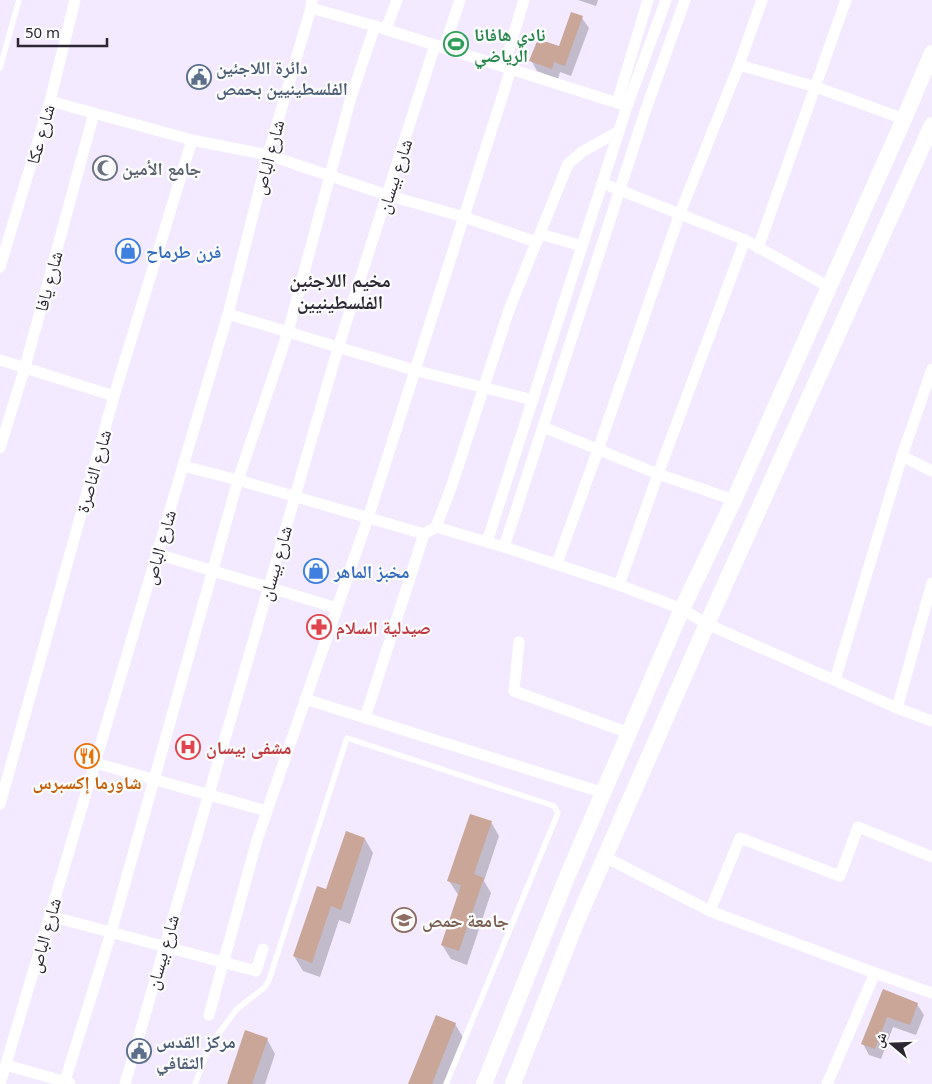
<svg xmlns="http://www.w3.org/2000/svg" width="932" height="1084" font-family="'Noto Sans','Noto Naskh Arabic',sans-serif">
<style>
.shadow{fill:#0003}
.building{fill:#c9a698}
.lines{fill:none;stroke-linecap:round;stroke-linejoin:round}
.lane{stroke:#fff;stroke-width:5.5}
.street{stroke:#fff;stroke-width:11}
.secondary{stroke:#fff;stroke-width:16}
.labels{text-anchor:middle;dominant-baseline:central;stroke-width:4.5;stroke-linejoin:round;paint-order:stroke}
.leisure-label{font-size:18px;font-weight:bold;fill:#27864d;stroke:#fbfcfb;text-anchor:start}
.service-label{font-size:18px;font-weight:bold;fill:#4e5e75;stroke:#fbfcfb;text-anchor:start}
.street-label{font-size:18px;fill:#2d2734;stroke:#fbfcfb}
.worship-label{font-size:18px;font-weight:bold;fill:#5b616d;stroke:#fbfcfb;text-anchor:start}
.shop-label{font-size:18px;font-weight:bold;fill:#366cbe;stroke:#fbfcfb;text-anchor:start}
.health-label{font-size:18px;font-weight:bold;fill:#be3a42;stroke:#fbfcfb;text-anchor:start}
.food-label{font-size:18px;font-weight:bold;fill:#c56008;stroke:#fbfcfb}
.education-label{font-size:18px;font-weight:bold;fill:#785e54;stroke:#fbfcfb;text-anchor:start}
.neighbourhood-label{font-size:19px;font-weight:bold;fill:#2d2734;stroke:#fbfcfb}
</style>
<rect width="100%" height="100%" fill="#f3eaff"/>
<!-- shadow -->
<g class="shadow">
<path d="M 578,0 L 598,0 L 596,6 Z"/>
<path d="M 572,14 L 582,18 L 589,28 L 571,76 L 560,72 L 558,79 L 537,71 L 531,60 L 559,48 Z"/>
<path d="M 491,822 L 499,836 L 484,881 L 491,893 L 467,965 L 451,959 L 442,945 L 459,896 L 449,881 Z"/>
<path d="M 365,839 L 373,853 L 350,924 L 339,920 L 320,977 L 303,971 L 294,956 Z"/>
<path d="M 884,991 L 917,1004 L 924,1015 L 916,1035 L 893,1027 L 881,1059 L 869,1055 L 863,1044 Z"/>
<path d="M 455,1024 L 464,1039 L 445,1084 L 410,1084 Z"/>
<path d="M 267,1039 L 275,1054 L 265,1084 L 228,1084 Z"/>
</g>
<!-- building -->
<g class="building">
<path d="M 571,12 L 583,16 L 565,66 L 554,62 L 552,69 L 529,61 L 538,39 L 559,46 Z"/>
<path d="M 470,814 L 492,821 L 474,874 L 484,878 L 459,951 L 441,945 L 461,885 L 447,881 Z"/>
<path d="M 346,831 L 365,838 L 341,910 L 331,906 L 312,963 L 293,956 L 317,886 L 326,889 Z"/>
<path d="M 883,989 L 918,1003 L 910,1025 L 887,1017 L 875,1049 L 861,1044 Z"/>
<path d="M 436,1015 L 456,1023 L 432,1084 L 408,1084 Z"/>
<path d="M 245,1030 L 268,1038 L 252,1084 L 227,1084 Z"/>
</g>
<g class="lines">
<!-- lane -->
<g class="lane">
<path d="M 0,68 L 19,0"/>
<path d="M 195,1084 L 210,1045 L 237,1009 L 265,987 L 269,980 L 347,738 L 554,806 L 558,813 L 446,1084"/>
</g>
<!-- street -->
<g class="street">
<path d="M 311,8 L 375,26 L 627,106"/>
<path d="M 386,29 L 397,0"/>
<path d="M 444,48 L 460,0"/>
<path d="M 739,65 L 816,87 L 904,119"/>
<path d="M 504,66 L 524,0"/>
<path d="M 50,101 L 192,140 L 268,155 L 387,195 L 464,217 L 536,242"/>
<path d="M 617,103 L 648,0"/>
<path d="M 602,183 L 745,240 L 829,287"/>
<path d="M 540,234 L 582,246"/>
<path d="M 745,240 L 658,474 L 619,585 L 682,609 L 707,624 L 897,708 L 932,721"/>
<path d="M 758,248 L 846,0"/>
<path d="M 0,267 L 50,101 L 75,0"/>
<path d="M 228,314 L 414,370 L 533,400"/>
<path d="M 0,360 L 114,396"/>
<path d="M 543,427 L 658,474 L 734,500"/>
<path d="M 0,448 L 25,367 L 94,113"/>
<path d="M 902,456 L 932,471"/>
<path d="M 183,466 L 238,480 L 424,534"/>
<path d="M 436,527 L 504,547 L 619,585"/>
<path d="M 487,542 L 627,106 L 666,0"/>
<path d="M 504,547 L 645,112 L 685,0"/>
<path d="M 157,554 L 337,608"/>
<path d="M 557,563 L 598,450 L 680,213 L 739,65 L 762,0"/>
<path d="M 519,642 L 514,691 L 629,733"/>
<path d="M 835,680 L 902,456 L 932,369"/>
<path d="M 305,699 L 604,793"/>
<path d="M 897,708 L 932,583"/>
<path d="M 365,718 L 424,534 L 436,527 L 451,488 L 509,310 L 568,164 L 582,152 L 619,131"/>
<path d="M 95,763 L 267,811"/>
<path d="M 0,804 L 114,396 L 192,140"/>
<path d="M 605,857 L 710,911 L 875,973 L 932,993"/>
<path d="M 710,911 L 740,838 L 840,876 L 858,827 L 932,857"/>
<path d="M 50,916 L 256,971 L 263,949"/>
<path d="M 209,1015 L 257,840 L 368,518 L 511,69"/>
<path d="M 6,1065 L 70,1083"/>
<path d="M 0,1084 L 228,314 L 268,155 L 311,8 L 312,0"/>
<path d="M 64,1084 L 111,933 L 238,480 L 288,332 L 351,97 L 375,26"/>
<path d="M 125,1084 L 338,348 L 435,45"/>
<path d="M 827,1084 L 875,973"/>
</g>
<!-- secondary -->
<g class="secondary">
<path d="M 484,1084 L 567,877 L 682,609 L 734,500 L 904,119 L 932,53"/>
<path d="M 513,1084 L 576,923 L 707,624 L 932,125"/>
</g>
</g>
<!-- icons -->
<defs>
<symbol id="stadium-ring" viewBox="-11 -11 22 22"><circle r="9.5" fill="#fbfcfb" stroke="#2e9e5b" stroke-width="1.5"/><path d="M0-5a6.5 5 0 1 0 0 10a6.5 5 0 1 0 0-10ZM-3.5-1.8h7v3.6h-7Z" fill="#2e9e5b"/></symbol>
<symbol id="civic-ring" viewBox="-11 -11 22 22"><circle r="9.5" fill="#fbfcfb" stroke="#5c6f8a" stroke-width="1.5"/><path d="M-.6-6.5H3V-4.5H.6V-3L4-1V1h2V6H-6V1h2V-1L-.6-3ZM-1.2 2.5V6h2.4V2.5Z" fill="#5c6f8a"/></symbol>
<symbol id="mosque-ring" viewBox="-11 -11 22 22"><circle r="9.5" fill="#fbfcfb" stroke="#6b7280" stroke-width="1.5"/><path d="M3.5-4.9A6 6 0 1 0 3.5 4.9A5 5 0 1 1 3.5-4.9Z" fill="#6b7280"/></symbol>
<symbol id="shop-ring" viewBox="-11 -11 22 22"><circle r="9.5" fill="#fbfcfb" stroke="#3f7fe0" stroke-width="1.5"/><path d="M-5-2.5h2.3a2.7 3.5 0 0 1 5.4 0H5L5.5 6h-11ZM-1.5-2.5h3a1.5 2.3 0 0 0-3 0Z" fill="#3f7fe0"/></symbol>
<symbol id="pharmacy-ring" viewBox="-11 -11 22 22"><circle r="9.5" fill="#fbfcfb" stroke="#e0444e" stroke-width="1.5"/><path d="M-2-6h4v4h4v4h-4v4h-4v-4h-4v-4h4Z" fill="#e0444e"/></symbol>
<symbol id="hospital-ring" viewBox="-11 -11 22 22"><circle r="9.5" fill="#fbfcfb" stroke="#e0444e" stroke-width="1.5"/><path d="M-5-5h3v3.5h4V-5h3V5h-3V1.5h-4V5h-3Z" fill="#e0444e"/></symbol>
<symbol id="restaurant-ring" viewBox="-11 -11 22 22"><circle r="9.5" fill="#fbfcfb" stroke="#e8710a" stroke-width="1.5"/><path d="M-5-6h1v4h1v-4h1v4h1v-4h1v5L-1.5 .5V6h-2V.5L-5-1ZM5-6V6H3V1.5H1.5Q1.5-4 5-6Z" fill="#e8710a"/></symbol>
<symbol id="university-ring" viewBox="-11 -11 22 22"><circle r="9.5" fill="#fbfcfb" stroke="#8d6e63" stroke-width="1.5"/><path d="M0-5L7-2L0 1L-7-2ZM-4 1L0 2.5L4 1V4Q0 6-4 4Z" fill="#8d6e63"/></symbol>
</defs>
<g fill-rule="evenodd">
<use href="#stadium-ring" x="442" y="30" width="28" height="28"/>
<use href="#civic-ring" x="185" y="63" width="28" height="28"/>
<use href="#mosque-ring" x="91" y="154" width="28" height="28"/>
<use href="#shop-ring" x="114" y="237" width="28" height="28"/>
<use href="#shop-ring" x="302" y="557" width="28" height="28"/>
<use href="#pharmacy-ring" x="305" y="613" width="28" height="28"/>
<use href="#hospital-ring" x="174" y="733" width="28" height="28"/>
<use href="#restaurant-ring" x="73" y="742" width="28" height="28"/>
<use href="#university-ring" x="390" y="906" width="28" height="28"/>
<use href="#civic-ring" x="125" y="1037" width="28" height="28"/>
</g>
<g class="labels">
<!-- leisure labels -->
<g class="leisure-label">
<text x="474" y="34">نادي هافانا<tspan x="474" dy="21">الرياضي</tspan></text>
</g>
<!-- service labels -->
<g class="service-label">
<text x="216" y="67">دائرة اللاجئين<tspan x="216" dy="21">الفلسطينيين بحمص</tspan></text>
<text x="156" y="1041">مركز القدس<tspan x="156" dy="21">الثقافي</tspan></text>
</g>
<!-- street labels -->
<g class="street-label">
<text transform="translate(40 134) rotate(-74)">شارع عكا</text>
<text transform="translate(268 157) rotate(-75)">شارع الباص</text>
<text transform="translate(394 176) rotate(-72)">شارع بيسان</text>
<text transform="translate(48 281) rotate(-75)">شارع يافا</text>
<text transform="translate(93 471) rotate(-74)">شارع الناصرة</text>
<text transform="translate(159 547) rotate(-74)">شارع الباص</text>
<text transform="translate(275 563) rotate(-74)">شارع بيسان</text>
<text transform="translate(44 935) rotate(-74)">شارع الباص</text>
<text transform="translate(162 952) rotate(-74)">شارع بيسان</text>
</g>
<!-- worship labels -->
<g class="worship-label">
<text x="122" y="168">جامع الأمين</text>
</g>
<!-- shop labels -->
<g class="shop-label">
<text x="146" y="251">فرن طرماح</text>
<text x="334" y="571">مخبز الماهر</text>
</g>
<!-- health labels -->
<g class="health-label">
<text x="336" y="627">صيدلية السلام</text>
<text x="206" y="747">مشفى بيسان</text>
</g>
<!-- food labels -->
<g class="food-label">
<text x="87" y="782">شاورما إكسبرس</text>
</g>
<!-- education labels -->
<g class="education-label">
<text x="422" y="920">جامعة حمص</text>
</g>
<!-- neighbourhood labels -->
<g class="neighbourhood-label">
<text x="340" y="280">مخيم اللاجئين<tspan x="340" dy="22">الفلسطينيين</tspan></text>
</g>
</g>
<!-- north arrow -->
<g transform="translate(892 1044) rotate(289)" stroke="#fbfcfb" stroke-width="4" paint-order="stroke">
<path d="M0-4L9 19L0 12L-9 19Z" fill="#2d2734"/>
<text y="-8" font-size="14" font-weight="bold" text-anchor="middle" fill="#2d2734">ش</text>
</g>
<!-- scale -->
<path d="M18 38v8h89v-8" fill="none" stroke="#2d2734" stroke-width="2.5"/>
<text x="25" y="38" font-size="15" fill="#2d2734" stroke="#fbfcfb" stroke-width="4" paint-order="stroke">50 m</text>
</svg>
